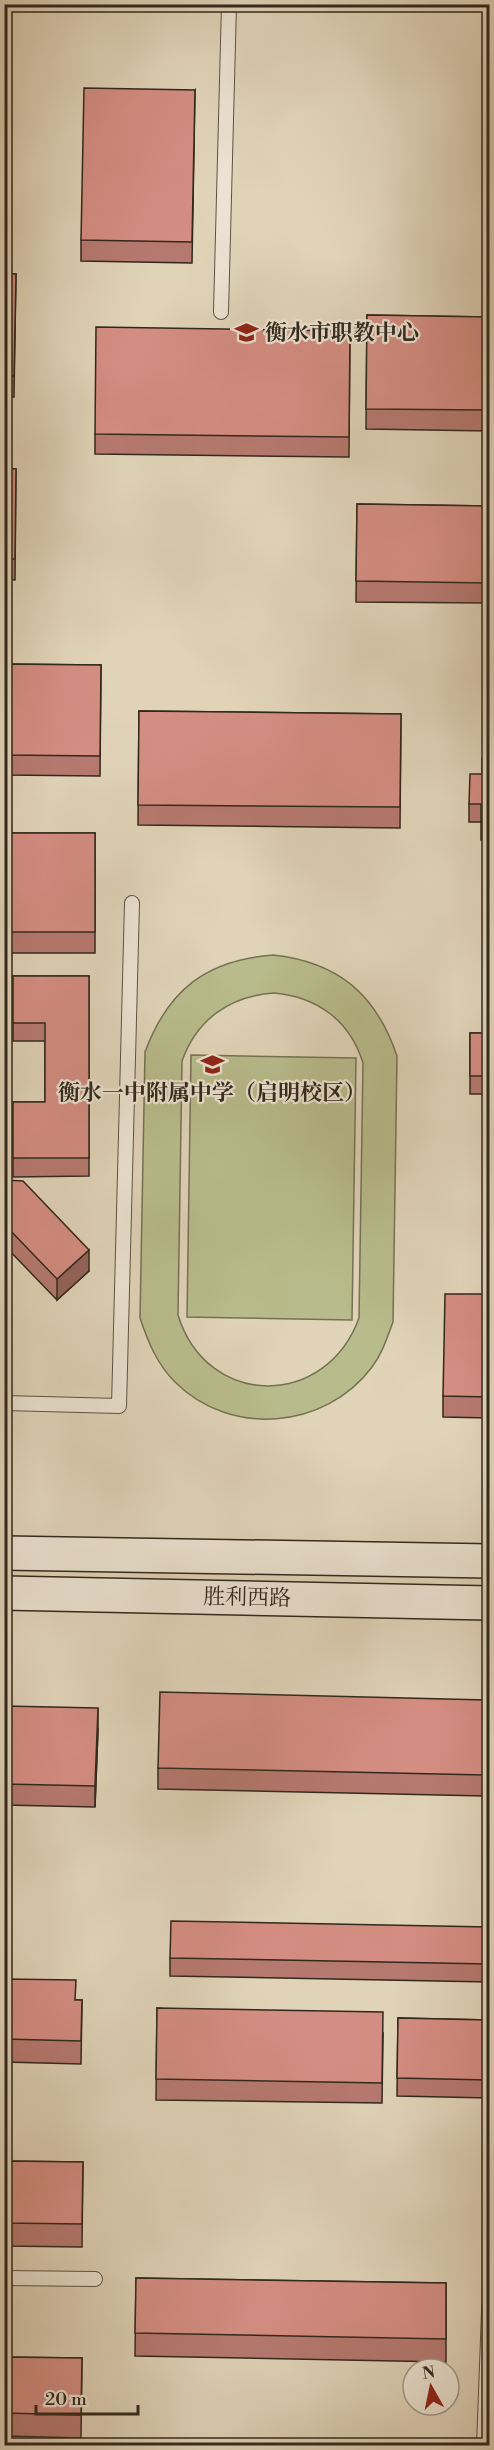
<svg xmlns="http://www.w3.org/2000/svg" width="494" height="2450" font-family="'Libre Bodoni','Noto Serif SC',serif">
<style>
.green{fill:#b8bb8b;stroke:#747254;stroke-width:1.5;fill-rule:evenodd}
.lines{fill:none;stroke-linecap:round;stroke-linejoin:round}
.service-casing{stroke:#5d5344;stroke-width:16}
.secondary-casing{stroke:#31281d;stroke-width:36}
.service{stroke:#ebe2d1;stroke-width:14}
.secondary{stroke:#ebe2d1;stroke-width:33}
.wall{fill:#b67970;stroke:#31281d;stroke-width:1.5}
.shaded-wall{fill:#94635b;stroke:#31281d;stroke-width:1.5}
.building{fill:#d48d82;stroke:#31281d;stroke-width:1.5}
.labels{text-anchor:middle;dominant-baseline:central;stroke-width:4.5;stroke-linejoin:round;paint-order:stroke}
.poi-label{font-size:22px;font-weight:bold;fill:#31281d;stroke:#ebe2d1;text-anchor:start}
.street-label{font-size:22px;fill:#31281d;stroke:#ebe2d1}
</style>
<rect width="100%" height="100%" fill="#e0d3b8"/>
<filter id="stains"><feTurbulence type="fractalNoise" baseFrequency=".00333" numOctaves="4"/><feColorMatrix values="0 0 0 0 .2 0 0 0 0 .09 0 0 0 0 .02 0 0 0 .5 -.17"/></filter>
<radialGradient id="worn" r=".72"><stop offset=".6" stop-color="#630" stop-opacity="0"/><stop offset="1" stop-color="#630" stop-opacity=".3"/></radialGradient>
<!-- green -->
<g class="green">
<path d="M 273,955 C 338,962 376,994 397,1056 L 393,1322 C 387,1338 382,1354 372,1367 C 325,1430 230,1437 175,1382 C 157,1364 148,1342 140,1318 L 145,1052 C 168,990 206,960 273,955 ZM 274,993 C 318,997 350,1021 363,1063 L 359,1318 C 326,1409 207,1409 178,1315 L 182,1061 C 197,1019 230,996 274,993 Z"/>
<path d="M 191,1055 L 356,1058 L 352,1320 L 187,1317 Z"/>
</g>
<g class="lines">
<defs>
<g id="service">
<path d="M 221,312 L 229,4"/>
<path d="M 4,1403 L 119,1406 L 132,903"/>
<path d="M 4,2278 L 95,2279"/>
<path d="M 484,2446 L 490,2285"/>
</g>
<g id="secondary">
<path d="M 4,1553 L 490,1561"/>
<path d="M 4,1593 L 490,1603"/>
</g>
</defs>
<!-- service casing -->
<use href="#service" class="service-casing"/>
<!-- secondary casing -->
<use href="#secondary" class="secondary-casing"/>
<!-- service -->
<use href="#service" class="service"/>
<!-- secondary -->
<use href="#secondary" class="secondary"/>
</g>
<!-- wall -->
<g class="wall">
<path d="M 195,90 L 192,263 L 81,261 L 81,240 Z"/>
<path d="M 4,274 L 16,274 L 14,397 L 4,397 Z"/>
<path d="M 367,315 L 489,317 L 489,431 L 366,429 Z"/>
<path d="M 350,331 L 349,457 L 95,454 L 95,434 Z"/>
<path d="M 4,468 L 16,469 L 15,580 L 4,579 Z"/>
<path d="M 357,504 L 489,506 L 489,603 L 356,602 Z"/>
<path d="M 4,664 L 101,665 L 100,776 L 4,775 Z"/>
<path d="M 139,711 L 401,714 L 400,828 L 138,825 Z"/>
<path d="M 489,758 L 489,840 L 481,840 L 481,822 L 469,822 L 469,804 Z"/>
<rect x="4" y="833" width="91" height="120"/>
<path d="M 13,976 L 89,976 L 89,1176 L 13,1177 L 13,1102 L 45,1102 L 45,1041 L 13,1041 Z"/>
<path d="M 489,1016 L 489,1094 L 470,1094 L 470,1033 L 483,1033 Z"/>
<path d="M 4,1180 L 89,1271 L 57,1300 L 4,1245 Z"/>
<path d="M 489,1294 L 489,1418 L 443,1417 L 443,1396 Z"/>
<path d="M 4,1706 L 98,1729 L 95,1807 L 4,1805 Z"/>
<path d="M 486,1721 L 485,1796 L 158,1789 L 158,1768 Z"/>
<path d="M 489,1927 L 489,1982 L 170,1976 L 170,1958 Z"/>
<path d="M 4,1979 L 76,2000 L 82,2000 L 81,2064 L 4,2062 Z"/>
<path d="M 157,2008 L 383,2033 L 382,2103 L 156,2100 Z"/>
<path d="M 398,2018 L 489,2020 L 489,2098 L 397,2096 Z"/>
<path d="M 4,2161 L 83,2162 L 82,2247 L 4,2246 Z"/>
<path d="M 136,2278 L 446,2283 L 446,2362 L 135,2356 Z"/>
<path d="M 4,2357 L 82,2358 L 81,2438 L 4,2436 Z"/>
</g>
<!-- shaded-wall -->
<g class="shaded-wall">
<path d="M 89,1250 L 89,1271 L 57,1300 L 57,1279 Z"/>
<path d="M 98,1708 L 98,1729 L 95,1807 L 95,1786 Z"/>
</g>
<!-- building -->
<g class="building">
<path d="M 84,88 L 195,90 L 192,242 L 81,240 Z"/>
<path d="M 4,274 L 16,274 L 14,376 L 4,376 Z"/>
<path d="M 367,315 L 489,317 L 489,410 L 366,409 Z"/>
<path d="M 96,327 L 350,331 L 349,437 L 95,434 Z"/>
<path d="M 4,468 L 16,469 L 15,559 L 4,559 Z"/>
<path d="M 357,504 L 489,506 L 489,583 L 356,581 Z"/>
<path d="M 4,664 L 101,665 L 100,756 L 4,755 Z"/>
<path d="M 139,711 L 401,714 L 400,807 L 138,805 Z"/>
<path d="M 482,758 L 489,758 L 489,822 L 481,822 L 481,804 L 469,804 L 470,774 L 482,774 Z"/>
<rect x="4" y="833" width="91" height="99"/>
<path d="M 13,976 L 89,976 L 89,1158 L 13,1158 L 13,1102 L 45,1102 L 45,1023 L 13,1023 Z"/>
<path d="M 483,1016 L 489,1016 L 489,1076 L 470,1076 L 470,1033 L 483,1033 Z"/>
<path d="M 4,1180 L 23,1181 L 89,1250 L 57,1279 L 4,1224 Z"/>
<path d="M 445,1294 L 489,1294 L 489,1397 L 443,1396 Z"/>
<path d="M 160,1692 L 486,1700 L 485,1775 L 158,1768 Z"/>
<path d="M 4,1706 L 98,1708 L 95,1786 L 4,1784 Z"/>
<path d="M 171,1921 L 489,1927 L 489,1964 L 170,1958 Z"/>
<path d="M 4,1979 L 76,1980 L 75,2000 L 82,2000 L 81,2041 L 4,2039 Z"/>
<path d="M 157,2008 L 383,2012 L 382,2083 L 156,2079 Z"/>
<path d="M 398,2018 L 489,2020 L 489,2080 L 397,2078 Z"/>
<path d="M 4,2161 L 83,2162 L 82,2224 L 4,2223 Z"/>
<path d="M 136,2278 L 446,2283 L 446,2339 L 135,2333 Z"/>
<path d="M 4,2357 L 82,2358 L 81,2415 L 4,2413 Z"/>
</g>
<!-- icons -->
<defs>
<symbol id="school-bare" viewBox="-9 -9 18 18"><path d="M0-5L7-2L0 1L-7-2ZM-4 1L0 2.5L4 1V4Q0 6-4 4Z" fill="#8f2418" stroke="#ebe2d1" stroke-width="2.5" paint-order="stroke"/></symbol>
</defs>
<g fill-rule="evenodd">
<use href="#school-bare" x="230" y="316" width="33" height="33"/>
<use href="#school-bare" x="196" y="1048" width="33" height="33"/>
</g>
<g class="labels">
<!-- poi labels -->
<g class="poi-label">
<text x="265" y="333">衡水市职教中心</text>
<text x="212" y="1093" text-anchor="middle">衡水一中附属中学（启明校区）</text>
</g>
<!-- street labels -->
<g class="street-label">
<text transform="translate(247 1598) rotate(1)">胜利西路</text>
</g>
</g>
<!-- margin -->
<rect width="494" height="2450" fill="none" stroke="#e0d3b8" stroke-width="24"/>
<rect x="6" y="6" width="482" height="2438" fill="none" stroke="#31281d" stroke-width="3"/>
<rect x="12" y="12" width="470" height="2426" fill="none" stroke="#31281d" stroke-width="1.5"/>
<!-- north arrow -->
<g transform="translate(431 2387) rotate(351)"><circle r="28" fill="#ebe2d1" stroke="#a19889" stroke-width="1.5"/>
<path d="M0-4.5L10 22L0 15L-10 22Z" fill="#8f2418"/>
<text y="-9" font-size="16" font-weight="bold" text-anchor="middle" fill="#31281d">N</text>
</g>
<!-- scale -->
<path d="M36 2405v9h102v-9" fill="none" stroke="#31281d" stroke-width="3"/>
<text x="45" y="2405" font-size="18" fill="#31281d" stroke="#ebe2d1" stroke-width="4.5" paint-order="stroke">20 m</text>
<rect width="100%" height="100%" filter="url(#stains)"/>
<rect width="100%" height="100%" fill="url(#worn)"/>
</svg>
